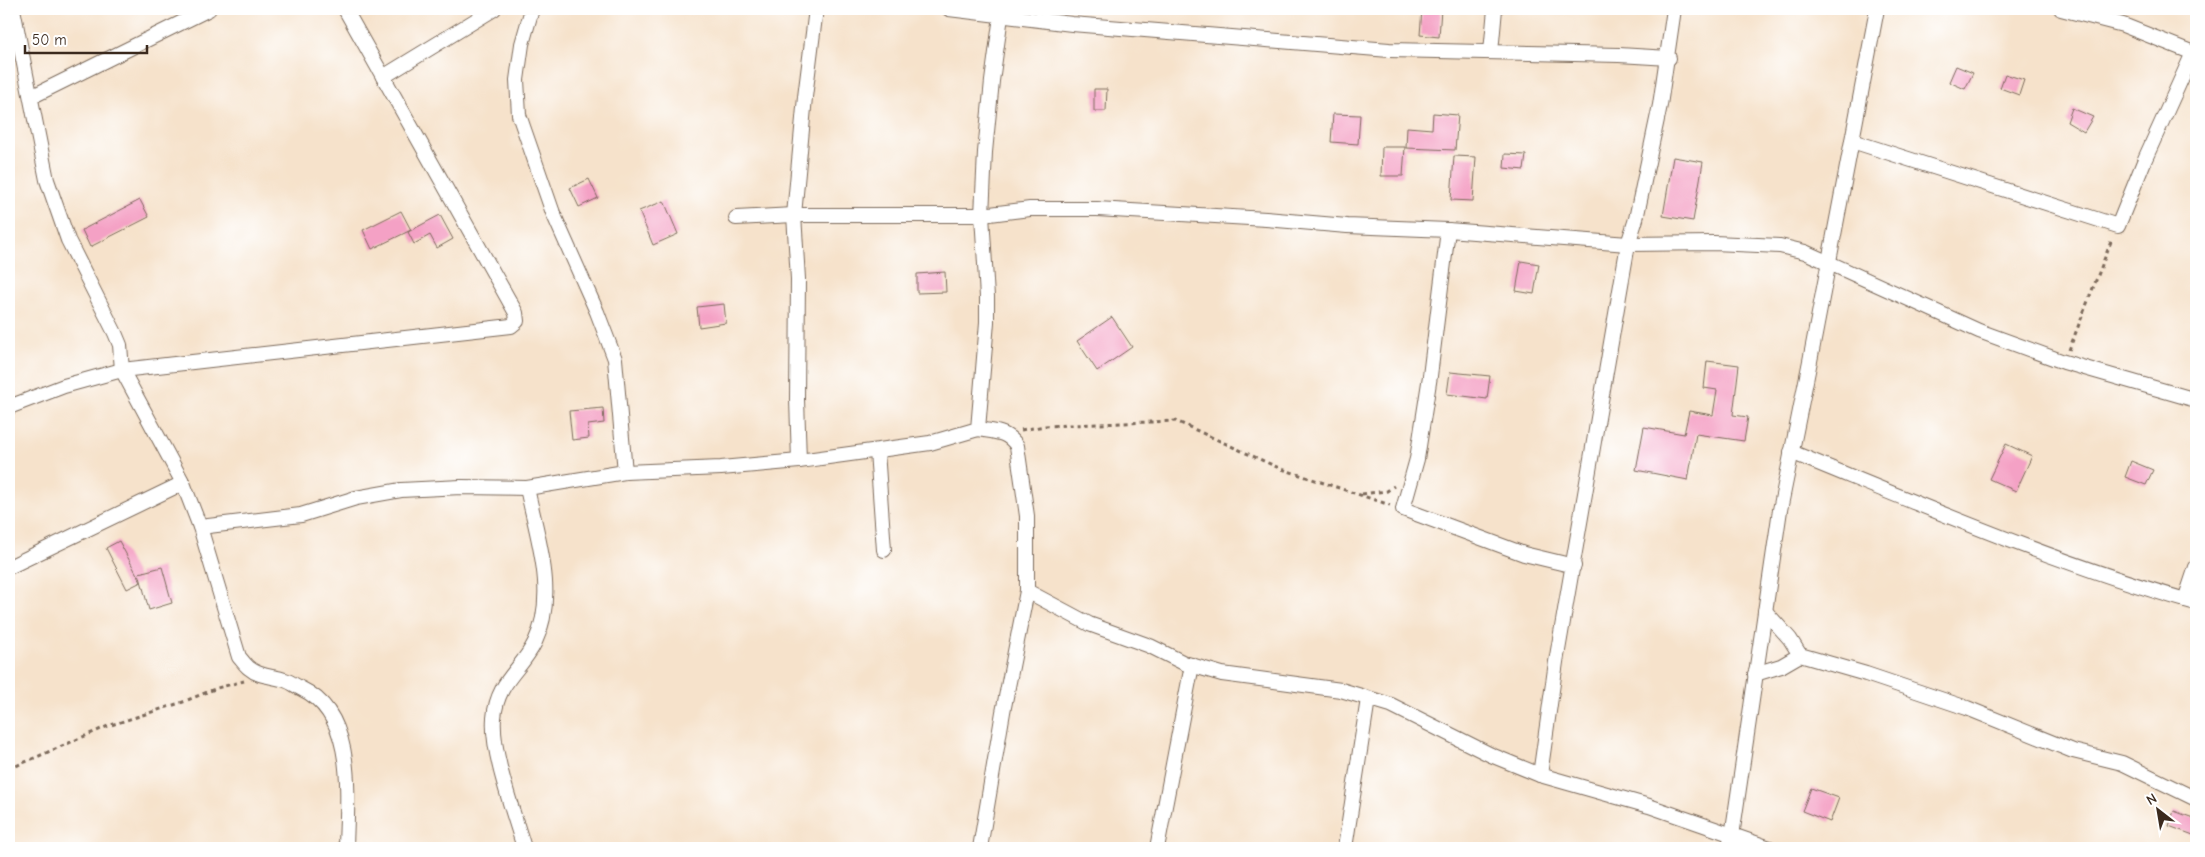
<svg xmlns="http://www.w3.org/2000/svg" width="2205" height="857" font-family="'Comic Neue',sans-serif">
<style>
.building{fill:#f4a1c5}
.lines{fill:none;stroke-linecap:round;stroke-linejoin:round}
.street-casing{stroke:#7c6a5b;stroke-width:16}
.path{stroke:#7c6a5b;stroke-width:3;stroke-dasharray:4 4;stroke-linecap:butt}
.street{stroke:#fff;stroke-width:14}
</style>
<rect width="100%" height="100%" fill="#fff"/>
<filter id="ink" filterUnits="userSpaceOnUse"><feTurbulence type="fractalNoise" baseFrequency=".02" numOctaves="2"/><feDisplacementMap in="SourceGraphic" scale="10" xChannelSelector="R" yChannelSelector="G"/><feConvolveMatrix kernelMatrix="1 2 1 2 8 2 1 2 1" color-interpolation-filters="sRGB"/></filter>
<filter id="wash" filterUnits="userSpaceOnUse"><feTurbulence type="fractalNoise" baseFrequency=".0096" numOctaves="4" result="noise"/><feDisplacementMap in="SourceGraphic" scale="20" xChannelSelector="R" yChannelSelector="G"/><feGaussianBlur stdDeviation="1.12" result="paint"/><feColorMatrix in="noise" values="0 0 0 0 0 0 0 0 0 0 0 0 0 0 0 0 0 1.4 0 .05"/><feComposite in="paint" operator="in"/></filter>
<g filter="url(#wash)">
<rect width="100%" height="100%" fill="#f6e2cb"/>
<g id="blocks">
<!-- building -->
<g class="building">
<path d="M 1422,9 L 1441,9 L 1439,37 L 1420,35 Z"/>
<path d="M 1956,66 L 1973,73 L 1965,89 L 1949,82 Z"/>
<path d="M 2005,74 L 2024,80 L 2019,95 L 2000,88 Z"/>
<path d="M 1094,89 L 1107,89 L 1106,111 L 1094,111 Z"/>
<path d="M 2072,108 L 2093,117 L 2084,132 L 2067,122 Z"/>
<path d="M 1433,113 L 1458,115 L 1455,150 L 1406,148 L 1407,127 L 1432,129 Z"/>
<path d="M 1333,114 L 1360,115 L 1358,144 L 1331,142 Z"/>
<path d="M 1382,147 L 1405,147 L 1403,176 L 1381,176 Z"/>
<path d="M 1505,154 L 1526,155 L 1524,170 L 1504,168 Z"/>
<path d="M 1454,156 L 1476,157 L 1473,201 L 1451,200 Z"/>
<path d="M 1673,157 L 1703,162 L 1693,221 L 1663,216 Z"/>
<path d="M 589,179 L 598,198 L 579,207 L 570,188 Z"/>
<path d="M 140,200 L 149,217 L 90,247 L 82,230 Z"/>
<path d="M 664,201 L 678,234 L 653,245 L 639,211 Z"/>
<path d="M 401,211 L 411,230 L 372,249 L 363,230 Z"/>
<path d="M 440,215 L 453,239 L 437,248 L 430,235 L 414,244 L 408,232 Z"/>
<path d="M 1521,261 L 1539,264 L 1534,294 L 1516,291 Z"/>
<path d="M 945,272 L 946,292 L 917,293 L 917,274 Z"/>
<path d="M 724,304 L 726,323 L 699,327 L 697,307 Z"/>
<path d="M 1112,317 L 1132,347 L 1097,371 L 1077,341 Z"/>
<path d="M 1707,361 L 1739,365 L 1733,415 L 1748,417 L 1744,441 L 1696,434 L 1688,480 L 1636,470 L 1644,427 L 1684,434 L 1689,411 L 1713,415 L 1717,390 L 1704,388 Z"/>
<path d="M 1450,372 L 1490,376 L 1487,399 L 1447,394 Z"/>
<path d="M 603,408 L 604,423 L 588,425 L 589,438 L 572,440 L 569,411 Z"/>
<path d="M 2006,444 L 2032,456 L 2016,491 L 1989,479 Z"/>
<path d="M 2131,461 L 2153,470 L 2146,485 L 2125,477 Z"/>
<path d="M 119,541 L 141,582 L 127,589 L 106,548 Z"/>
<path d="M 162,567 L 172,603 L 149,610 L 139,573 Z"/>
<path d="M 1811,788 L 1839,798 L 1830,822 L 1802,811 Z"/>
<path d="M 2174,811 L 2196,819 L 2196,836 L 2169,826 Z"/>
</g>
</g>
</g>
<g filter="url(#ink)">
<use href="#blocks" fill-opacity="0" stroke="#7c6a5b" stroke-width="1"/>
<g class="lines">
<defs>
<g id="street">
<path d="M 13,9 L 47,180 L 68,240 L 115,333 L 120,345 L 122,370 L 183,483 L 200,527 L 239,657 C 242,660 245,665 249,668 C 259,677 273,676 285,680 C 291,682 296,686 302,689 C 357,715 347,798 346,848"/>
<path d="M 532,9 L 522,44 L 517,80 L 519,115 L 553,213 L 597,312 L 615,359 L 625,472"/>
<path d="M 949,9 L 1072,24 L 1389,50 L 1619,55 L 1669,58"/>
<path d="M 2061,9 L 2123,25 L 2196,54"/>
<path d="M 1491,52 L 1495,9"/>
<path d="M 383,77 L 494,9"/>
<path d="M 31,97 L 209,9"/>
<path d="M 1852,141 L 2118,226 L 2145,159 L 2193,53"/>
<path d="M 736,218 L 794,215 L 982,215 L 1030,209 L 1097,209 L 1266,219 L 1347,226 L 1448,230 L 1628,244 L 1714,243 L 1780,246 L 1805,252 L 1979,331 L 2064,362 L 2196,400"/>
<path d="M 1448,230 L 1430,376 L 1417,459 L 1403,509 L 1524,554 L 1574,566"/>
<path d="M 9,407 L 64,386 L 122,370 L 511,326 L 517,321 L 516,313 L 345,9"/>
<path d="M 978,429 C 995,432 1007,431 1017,446 L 1027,516 L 1027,591 L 1003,712 L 980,848"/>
<path d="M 877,451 L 884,550"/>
<path d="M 1791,452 C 1924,506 2057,564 2196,603"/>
<path d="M 799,461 L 797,399 L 798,279 L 794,215 L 805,97 L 816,9"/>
<path d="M 200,527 L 301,515 L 356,498 L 401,490 L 461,487 L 527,488 L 625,472 L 721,468 L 799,461 L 930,443 L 978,429 L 987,322 L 987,297 L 982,215 L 985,152 L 992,81 L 1002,9"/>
<path d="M 9,567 L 183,483"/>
<path d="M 1027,591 L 1089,624 L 1150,646 L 1184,663 L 1222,674 L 1341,690 L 1391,705 L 1491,755 L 1540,775 L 1649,806 L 1770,848"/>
<path d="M 2185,600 L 2196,567"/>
<path d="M 1765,611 L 1790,639 L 1800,655"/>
<path d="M 1755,674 L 1781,666 L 1800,655 L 1866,674 L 1967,708 L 2073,751 L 2122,763 L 2196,799"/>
<path d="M 1540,775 L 1556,662 L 1628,244 L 1636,219 L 1660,105 L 1674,9"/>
<path d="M 524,848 C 514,813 491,753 494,718 C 497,681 521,671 535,642 C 558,594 537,537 527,488"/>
<path d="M 1157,848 L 1192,665"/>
<path d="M 1345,848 L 1368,699"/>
<path d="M 1728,848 L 1732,836 L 1780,510 L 1810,361 L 1877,9"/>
</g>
</defs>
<!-- street casing -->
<use href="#street" class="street-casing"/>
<!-- path -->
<g class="path">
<path d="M 2069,350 L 2112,239"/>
<path d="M 1021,430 L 1045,426 L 1176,421 L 1279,468 L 1390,505"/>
<path d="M 1362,494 L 1387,491 L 1394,486"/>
<path d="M 9,769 L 108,726 L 183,702 L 217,688 L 244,681"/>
</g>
<!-- street -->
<use href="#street" class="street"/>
</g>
</g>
<!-- margin -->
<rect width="2205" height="857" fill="none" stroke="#fff" stroke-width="30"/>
<!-- north arrow -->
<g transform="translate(2158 810) rotate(329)" stroke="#ffffff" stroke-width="4" paint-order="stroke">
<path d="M0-4L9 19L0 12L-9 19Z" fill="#3b2a1e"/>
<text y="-8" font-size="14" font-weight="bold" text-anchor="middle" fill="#3b2a1e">N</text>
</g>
<!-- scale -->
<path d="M25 45v8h122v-8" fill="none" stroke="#3b2a1e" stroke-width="2.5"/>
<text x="32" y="45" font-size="15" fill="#3b2a1e" stroke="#ffffff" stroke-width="4" paint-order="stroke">50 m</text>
</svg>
